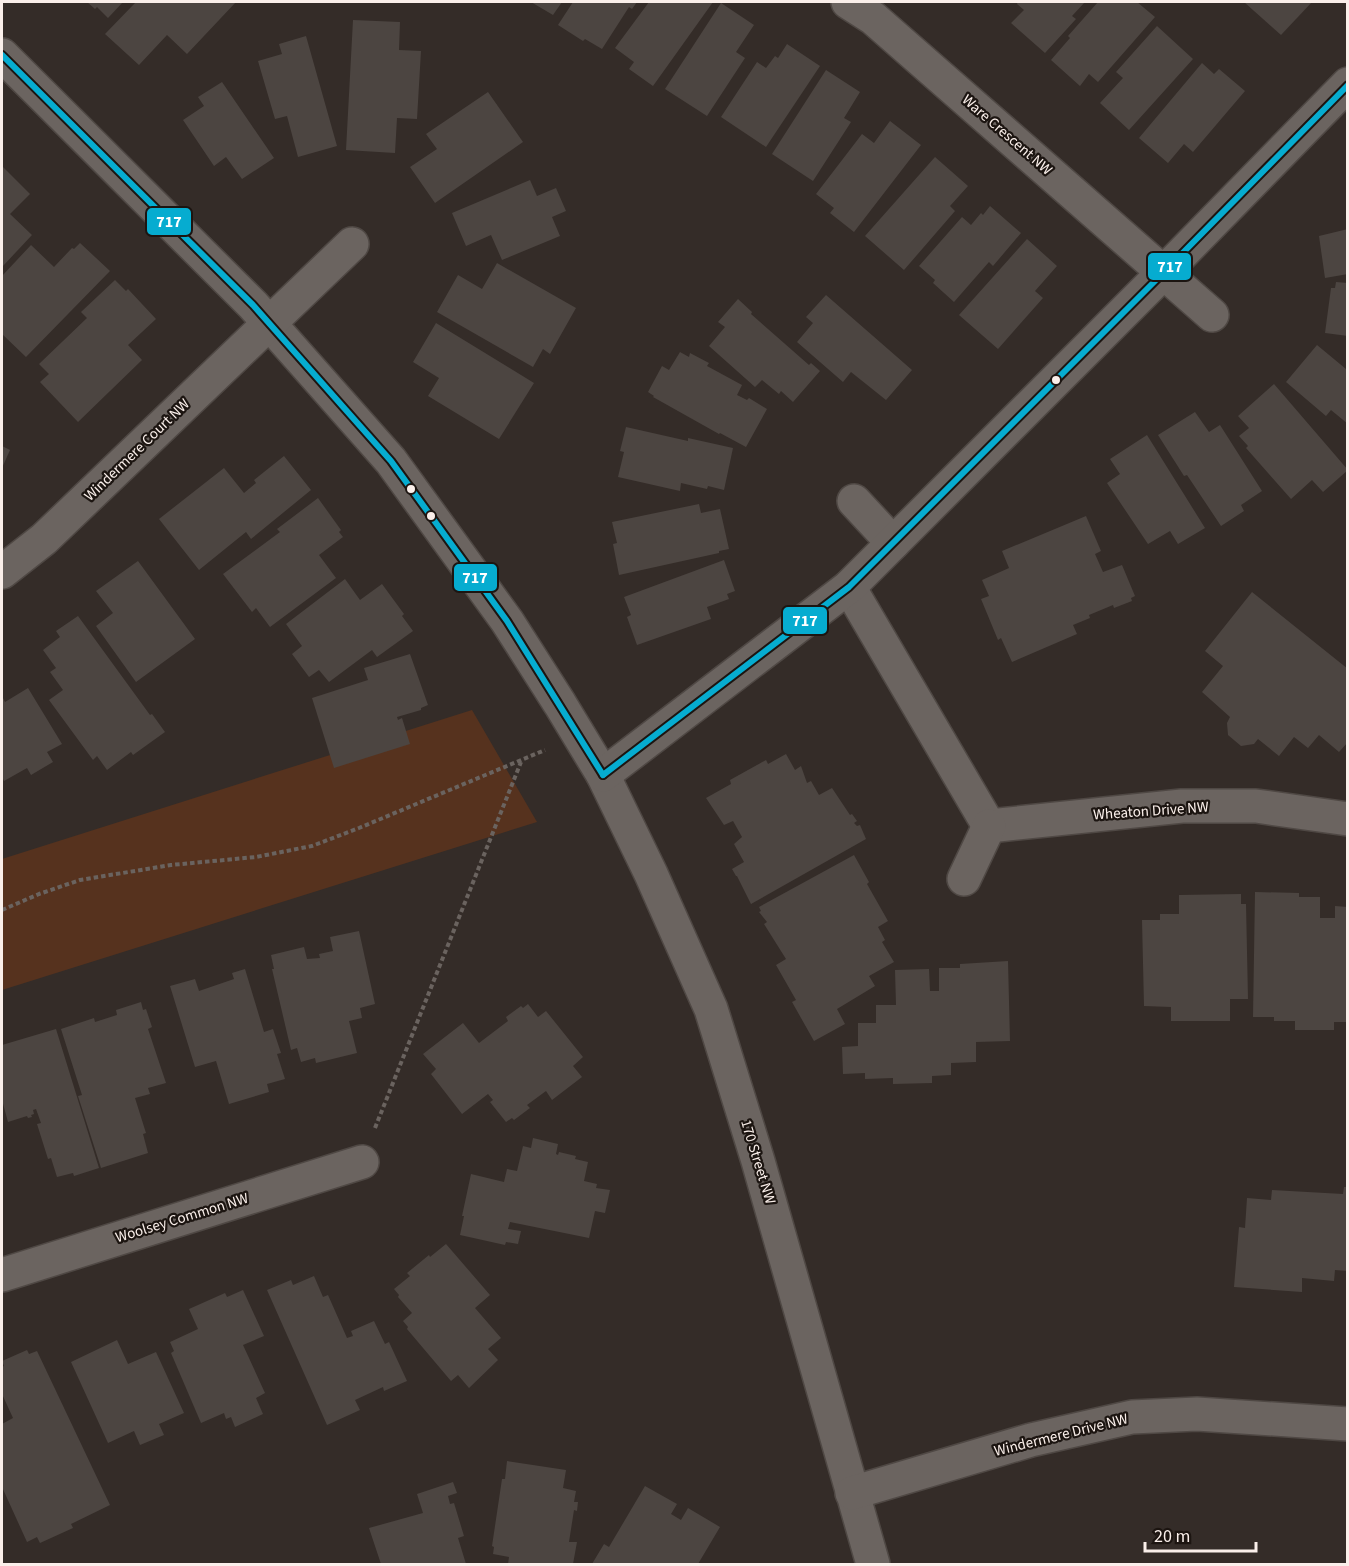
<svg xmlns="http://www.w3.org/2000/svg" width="1349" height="1566" font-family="'Source Sans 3',sans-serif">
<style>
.green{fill:#56321e}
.building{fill:#4c4541}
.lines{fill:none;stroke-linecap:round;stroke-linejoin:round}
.minor-casing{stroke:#4f4844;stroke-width:36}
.path{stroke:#6a635f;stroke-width:4;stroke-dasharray:4.5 3;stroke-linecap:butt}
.minor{stroke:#6b6460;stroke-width:33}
.bus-1-casing{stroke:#1c1511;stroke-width:10}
.bus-1{stroke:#06acd0;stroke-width:6}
.bus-dot{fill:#faefea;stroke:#1c1511;stroke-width:2}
.labels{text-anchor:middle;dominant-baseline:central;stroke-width:4.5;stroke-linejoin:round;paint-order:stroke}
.street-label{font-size:15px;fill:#faefea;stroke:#1c1511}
.line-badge{stroke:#1c1511;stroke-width:2}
.badge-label{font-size:16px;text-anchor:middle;font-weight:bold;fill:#fff}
</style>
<rect width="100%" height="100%" fill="#342c28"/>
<!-- green -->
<path class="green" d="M 472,710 L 537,822 L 2,990 L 2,859 Z"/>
<!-- building -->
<g class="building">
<path d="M 87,2 L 123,2 L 108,18 L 97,7 L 95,9 Z"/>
<path d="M 136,2 L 236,2 L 187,54 L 167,35 L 139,65 L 105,34 Z"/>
<path d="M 531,2 L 562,2 L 553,15 Z"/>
<path d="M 573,2 L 637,2 L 632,9 L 629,7 L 602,49 L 585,39 L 583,41 L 558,25 Z"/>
<path d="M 649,2 L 713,2 L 653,86 L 629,69 L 634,62 L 615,48 Z"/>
<path d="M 1018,2 L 1085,2 L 1072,16 L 1076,19 L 1045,53 L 1011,23 L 1024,10 L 1017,4 Z"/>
<path d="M 1098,2 L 1137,2 L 1155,17 L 1098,82 L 1089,74 L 1080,86 L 1051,60 L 1070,38 L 1068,36 Z"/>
<path d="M 1244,2 L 1312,2 L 1281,35 Z"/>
<path d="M 721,3 L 754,25 L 736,52 L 745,58 L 707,116 L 665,89 Z"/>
<path d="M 353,20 L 400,22 L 399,50 L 421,51 L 417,119 L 397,118 L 395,153 L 346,150 Z"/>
<path d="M 1157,26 L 1193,59 L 1129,130 L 1100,103 L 1123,78 L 1116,72 Z"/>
<path d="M 306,36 L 337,146 L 298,157 L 287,116 L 275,119 L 258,61 L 282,54 L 279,44 Z"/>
<path d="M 787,44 L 820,66 L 766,147 L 721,117 L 757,62 L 766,68 L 775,56 L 778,58 Z"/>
<path d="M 1202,63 L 1214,74 L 1219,69 L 1245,91 L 1193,152 L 1184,144 L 1168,163 L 1139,138 Z"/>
<path d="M 826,70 L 860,92 L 844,118 L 851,122 L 813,181 L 772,154 Z"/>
<path d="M 222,82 L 274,158 L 242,179 L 226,157 L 214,166 L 183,120 L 204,106 L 198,97 Z"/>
<path d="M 488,92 L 523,142 L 435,203 L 410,167 L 437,149 L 426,134 Z"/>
<path d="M 890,121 L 921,145 L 854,232 L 830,213 L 834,208 L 816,194 L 862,134 L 874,143 Z"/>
<path d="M 935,157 L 968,186 L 950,206 L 955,211 L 904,270 L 865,236 Z"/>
<path d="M 2,166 L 30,194 L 10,214 L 32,235 L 2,267 Z"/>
<path d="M 530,180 L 537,196 L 556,188 L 566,211 L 552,217 L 560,236 L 502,260 L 491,235 L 466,246 L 452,213 Z"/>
<path d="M 990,206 L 1021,233 L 993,266 L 989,262 L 954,302 L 933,283 L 935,280 L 919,266 L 962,217 L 971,225 L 981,213 L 983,215 Z"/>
<path d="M 1348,229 L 1348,274 L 1325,278 L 1319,236 Z"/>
<path d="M 1027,239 L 1057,266 L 1035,291 L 1043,298 L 998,349 L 959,315 Z"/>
<path d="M 80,243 L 110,271 L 26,357 L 2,334 L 2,276 L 31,245 L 54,267 L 72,248 L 74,249 Z"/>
<path d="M 497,263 L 576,308 L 550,354 L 543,349 L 533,367 L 437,312 L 458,275 L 482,289 Z"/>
<path d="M 115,280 L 126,291 L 128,289 L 156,319 L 128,345 L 142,360 L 78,422 L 40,382 L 49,374 L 39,364 L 87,318 L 81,312 Z"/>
<path d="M 1336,282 L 1348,283 L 1348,336 L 1325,333 L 1331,288 L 1335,288 Z"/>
<path d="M 826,295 L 912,370 L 886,400 L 851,372 L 843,382 L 797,342 L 813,323 L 806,317 Z"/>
<path d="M 738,299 L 752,312 L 751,314 L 809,365 L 811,363 L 820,371 L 793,402 L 781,391 L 779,394 L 762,380 L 755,387 L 709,346 L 725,327 L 718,322 Z"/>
<path d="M 436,323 L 534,383 L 499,439 L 428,396 L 439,378 L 413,362 Z"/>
<path d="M 1317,345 L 1346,369 L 1348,367 L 1348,424 L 1331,410 L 1326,416 L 1286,382 Z"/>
<path d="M 680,352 L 689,357 L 690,353 L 709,363 L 707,366 L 742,385 L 737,395 L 747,400 L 749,398 L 767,409 L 746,447 L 720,433 L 719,434 L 653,397 L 654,396 L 648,392 L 662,366 L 669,370 Z"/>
<path d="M 1274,384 L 1348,470 L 1323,492 L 1312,480 L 1291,499 L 1246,448 L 1248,446 L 1239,436 L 1249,428 L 1238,416 Z"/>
<path d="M 1195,412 L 1209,432 L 1220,425 L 1262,491 L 1241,505 L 1244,511 L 1221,526 L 1187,475 L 1184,476 L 1158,435 Z"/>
<path d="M 626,427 L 688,441 L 688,438 L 733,448 L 724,490 L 708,486 L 707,489 L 681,483 L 680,491 L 618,477 L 624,452 L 620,451 Z"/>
<path d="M 1147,435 L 1205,528 L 1178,544 L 1170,531 L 1148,544 L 1107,483 L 1120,474 L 1110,459 Z"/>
<path d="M 2,446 L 10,450 L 2,468 Z"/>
<path d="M 284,456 L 311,490 L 251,539 L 246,532 L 199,570 L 159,519 L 224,468 L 244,493 L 256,483 L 254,480 Z"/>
<path d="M 318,498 L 341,530 L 339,532 L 343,537 L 319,555 L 336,578 L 270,627 L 256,608 L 252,612 L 223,574 L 280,532 L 277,529 Z"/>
<path d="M 699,504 L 701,513 L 720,509 L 729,549 L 719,551 L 719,553 L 619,575 L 613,544 L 617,543 L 612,522 Z"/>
<path d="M 1086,516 L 1101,551 L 1095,554 L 1103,572 L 1122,565 L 1135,596 L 1131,598 L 1132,601 L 1114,608 L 1113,605 L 1089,615 L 1090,618 L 1073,625 L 1077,634 L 1012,662 L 1001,638 L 998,640 L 981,599 L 989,596 L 982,580 L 1009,568 L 1002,551 Z"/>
<path d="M 724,560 L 735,591 L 727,594 L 729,599 L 707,607 L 711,619 L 637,645 L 627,617 L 631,615 L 624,597 Z"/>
<path d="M 138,561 L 195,639 L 136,682 L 96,626 L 113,613 L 96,591 Z"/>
<path d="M 345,579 L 360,600 L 382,584 L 404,614 L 402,616 L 413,631 L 377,657 L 372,650 L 329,682 L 319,670 L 309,677 L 292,654 L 302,646 L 286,624 Z"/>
<path d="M 1252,592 L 1348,669 L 1348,742 L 1339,752 L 1319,735 L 1308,748 L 1294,737 L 1279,756 L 1258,739 L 1254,744 L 1241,746 L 1228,735 L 1227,723 L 1230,717 L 1202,692 L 1223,666 L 1205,651 Z"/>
<path d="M 78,616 L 150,715 L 152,714 L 165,732 L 133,755 L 131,752 L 107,770 L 97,756 L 93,760 L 49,700 L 63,690 L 50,672 L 56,668 L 43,650 L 60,637 L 56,631 Z"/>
<path d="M 410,654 L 428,705 L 421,708 L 421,710 L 397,717 L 398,720 L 402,718 L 410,744 L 334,768 L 312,698 L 368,680 L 364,668 Z"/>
<path d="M 28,688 L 62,744 L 47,752 L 53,762 L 31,775 L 27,768 L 4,781 L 2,777 L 2,696 L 5,702 Z"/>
<path d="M 786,754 L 795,770 L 801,766 L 807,783 L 811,781 L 819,795 L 832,788 L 850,815 L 852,814 L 857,821 L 854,823 L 857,826 L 860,825 L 866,839 L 751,904 L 737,876 L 736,876 L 732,869 L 744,862 L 734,844 L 742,837 L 733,821 L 724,825 L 706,798 L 731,784 L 730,780 L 766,760 L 768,764 Z"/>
<path d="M 854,855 L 869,882 L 867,884 L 888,921 L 878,927 L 885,940 L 882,942 L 894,962 L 869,976 L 875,986 L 837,1009 L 845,1024 L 814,1041 L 792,1002 L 796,1000 L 776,965 L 786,959 L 764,924 L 767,922 L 759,912 L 761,911 L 759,907 Z"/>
<path d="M 1255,892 L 1299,893 L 1299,897 L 1320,897 L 1320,918 L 1335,918 L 1335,906 L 1348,907 L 1348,1022 L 1334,1022 L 1334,1030 L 1295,1030 L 1295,1021 L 1274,1021 L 1274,1017 L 1253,1017 Z"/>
<path d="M 1241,894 L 1241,904 L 1246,904 L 1248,999 L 1230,999 L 1230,1021 L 1171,1021 L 1171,1007 L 1144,1006 L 1142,920 L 1160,920 L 1160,914 L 1179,914 L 1179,895 Z"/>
<path d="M 359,931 L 375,1004 L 360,1008 L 362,1018 L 349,1021 L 357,1053 L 316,1063 L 315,1058 L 301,1062 L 297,1048 L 291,1050 L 272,969 L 274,969 L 271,955 L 304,947 L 307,959 L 320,958 L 319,954 L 333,951 L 330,937 Z"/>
<path d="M 1008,961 L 1010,1041 L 976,1042 L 976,1062 L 951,1063 L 951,1075 L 932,1076 L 932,1083 L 893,1084 L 893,1078 L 865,1079 L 865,1073 L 843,1074 L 842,1047 L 858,1046 L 858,1023 L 876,1023 L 876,1005 L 896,1005 L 895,970 L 929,969 L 930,991 L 939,991 L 939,968 L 960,968 L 960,964 Z"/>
<path d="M 245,969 L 264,1032 L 273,1029 L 281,1053 L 277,1054 L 285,1079 L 267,1084 L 269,1092 L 229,1104 L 216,1061 L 195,1067 L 170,986 L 195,979 L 199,991 L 234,979 L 232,973 Z"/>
<path d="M 141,1002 L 143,1010 L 146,1009 L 152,1027 L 148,1029 L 166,1083 L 148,1088 L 150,1094 L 135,1098 L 146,1133 L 143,1134 L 148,1153 L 101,1168 L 78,1096 L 82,1095 L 61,1029 L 94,1018 L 95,1022 L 117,1015 L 116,1010 Z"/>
<path d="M 528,1004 L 538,1017 L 546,1011 L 583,1057 L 573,1066 L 582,1077 L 552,1100 L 546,1091 L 527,1105 L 530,1108 L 514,1120 L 512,1118 L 506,1122 L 490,1102 L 493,1100 L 488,1094 L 462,1114 L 431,1074 L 436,1069 L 423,1054 L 463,1023 L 479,1043 L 508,1021 L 506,1017 L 521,1006 L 523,1008 Z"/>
<path d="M 56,1029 L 99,1168 L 74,1176 L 73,1173 L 57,1177 L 51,1158 L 48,1159 L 37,1124 L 41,1123 L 36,1109 L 33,1110 L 34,1114 L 31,1115 L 32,1117 L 28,1118 L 27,1116 L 8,1122 L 2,1100 L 2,1045 Z"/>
<path d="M 533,1138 L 558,1144 L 556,1154 L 558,1155 L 559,1152 L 576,1156 L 575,1159 L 588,1162 L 584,1181 L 597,1184 L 596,1188 L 610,1190 L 605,1213 L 595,1211 L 589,1238 L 510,1222 L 508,1229 L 521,1231 L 518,1244 L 506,1242 L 505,1245 L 460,1235 L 464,1216 L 462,1216 L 471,1174 L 504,1182 L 507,1169 L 517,1171 L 523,1146 L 531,1148 Z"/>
<path d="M 1344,1187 L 1348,1187 L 1348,1271 L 1335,1270 L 1334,1281 L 1302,1278 L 1302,1292 L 1234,1287 L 1239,1227 L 1245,1228 L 1247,1198 L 1271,1200 L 1272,1190 L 1343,1194 Z"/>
<path d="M 446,1244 L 490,1295 L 475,1308 L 501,1338 L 488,1349 L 498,1360 L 469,1388 L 458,1375 L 451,1381 L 407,1329 L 408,1327 L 403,1321 L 412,1313 L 398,1297 L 399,1295 L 394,1289 L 410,1276 L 407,1273 L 429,1255 L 430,1257 Z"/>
<path d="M 314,1276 L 323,1297 L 328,1295 L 347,1338 L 353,1336 L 351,1331 L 374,1321 L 385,1344 L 389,1342 L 407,1381 L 384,1391 L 383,1387 L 355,1400 L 360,1410 L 327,1425 L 267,1290 L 291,1280 L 293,1285 Z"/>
<path d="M 243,1290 L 264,1336 L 243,1345 L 265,1393 L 256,1398 L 263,1414 L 235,1427 L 231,1417 L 226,1419 L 224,1413 L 201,1423 L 171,1353 L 174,1351 L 170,1342 L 198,1329 L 189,1309 L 225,1293 L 227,1297 Z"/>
<path d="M 117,1340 L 128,1364 L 156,1352 L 184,1413 L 159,1424 L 164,1435 L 140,1445 L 134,1431 L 108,1443 L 71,1362 Z"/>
<path d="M 27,1350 L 29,1354 L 37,1351 L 110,1505 L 71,1524 L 73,1528 L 40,1543 L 37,1537 L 27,1542 L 2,1487 L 2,1424 L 13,1418 L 2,1394 L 3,1388 L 2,1367 L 4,1366 L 2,1361 Z"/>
<path d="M 507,1461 L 566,1470 L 563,1488 L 576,1491 L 574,1502 L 578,1502 L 577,1511 L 574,1510 L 569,1542 L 577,1542 L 573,1564 L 508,1564 L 509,1557 L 493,1554 L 494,1547 L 492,1546 L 502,1479 L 505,1479 Z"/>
<path d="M 453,1482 L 457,1493 L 448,1496 L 450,1504 L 454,1503 L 464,1536 L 458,1538 L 466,1564 L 381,1564 L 369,1528 L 423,1513 L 417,1494 Z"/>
<path d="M 645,1486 L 677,1504 L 671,1514 L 681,1520 L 688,1508 L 720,1527 L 698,1564 L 592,1564 L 604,1544 L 609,1547 Z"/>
</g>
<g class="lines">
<defs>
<g id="minor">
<path d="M 848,2 L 873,18 L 1212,315"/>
<path d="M 2,55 L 253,305 L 391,461 L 507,621 L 560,704 L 603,775 L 651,874 L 711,1009 L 758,1161 L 873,1564"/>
<path d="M 854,501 L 893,543"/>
<path d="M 2,572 L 44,539 L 352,244"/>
<path d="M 849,587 L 989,826 L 1182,806 L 1256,806 L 1348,819"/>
<path d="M 603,775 L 849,587 L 1163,273 L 1348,84"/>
<path d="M 964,879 L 989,826"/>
<path d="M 2,1275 L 362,1162"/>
<path d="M 852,1493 L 1031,1440 L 1132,1417 L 1197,1414 L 1348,1424"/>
</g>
</defs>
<!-- minor casing -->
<use href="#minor" class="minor-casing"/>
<!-- path -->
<g class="path">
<path d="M 2,910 L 39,894 L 80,880 L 171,865 L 256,857 L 312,846 L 359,828 L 545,750"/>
<path d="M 375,1128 L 521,762"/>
</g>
<!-- minor -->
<use href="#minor" class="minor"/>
<defs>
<g id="bus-1">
<path d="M 2,55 L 253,305 L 391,461 L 507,621 L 603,775"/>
<path d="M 603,775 L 849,587 L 1163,273 L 1348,85"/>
</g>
</defs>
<!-- bus-1 casing -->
<use href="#bus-1" class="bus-1-casing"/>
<!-- bus-1 -->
<use href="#bus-1" class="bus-1"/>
</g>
<!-- markers -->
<g class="bus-dot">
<circle cx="1056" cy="380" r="5"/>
<circle cx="411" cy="489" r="5"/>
<circle cx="431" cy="516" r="5"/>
</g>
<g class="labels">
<!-- street labels -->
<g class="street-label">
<text transform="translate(1007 135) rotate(41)">Ware Crescent NW</text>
<text transform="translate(137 450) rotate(-44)">Windermere Court NW</text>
<text transform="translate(1151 811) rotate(-4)">Wheaton Drive NW</text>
<text transform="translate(758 1162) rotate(73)">170 Street NW</text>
<text transform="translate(182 1218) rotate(-17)">Woolsey Common NW</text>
<text transform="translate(1061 1435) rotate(-14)">Windermere Drive NW</text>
</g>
</g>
<g class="line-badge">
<rect x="146" y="207" width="46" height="29" rx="6" fill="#06acd0"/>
<rect x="1147" y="252" width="45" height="29" rx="6" fill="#06acd0"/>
<rect x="453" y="563" width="45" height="29" rx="6" fill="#06acd0"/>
<rect x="782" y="606" width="46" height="29" rx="6" fill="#06acd0"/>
</g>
<g class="badge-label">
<text x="169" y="227">717</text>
<text x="1170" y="272">717</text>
<text x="475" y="583">717</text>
<text x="805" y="626">717</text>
</g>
<!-- border -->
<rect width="1349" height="1566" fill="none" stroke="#faefea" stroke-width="6"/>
<!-- scale -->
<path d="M1145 1542v9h111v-9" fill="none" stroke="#faefea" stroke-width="3"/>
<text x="1154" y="1542" font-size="18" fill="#faefea" stroke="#1c1511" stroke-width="4.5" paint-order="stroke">20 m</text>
</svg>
